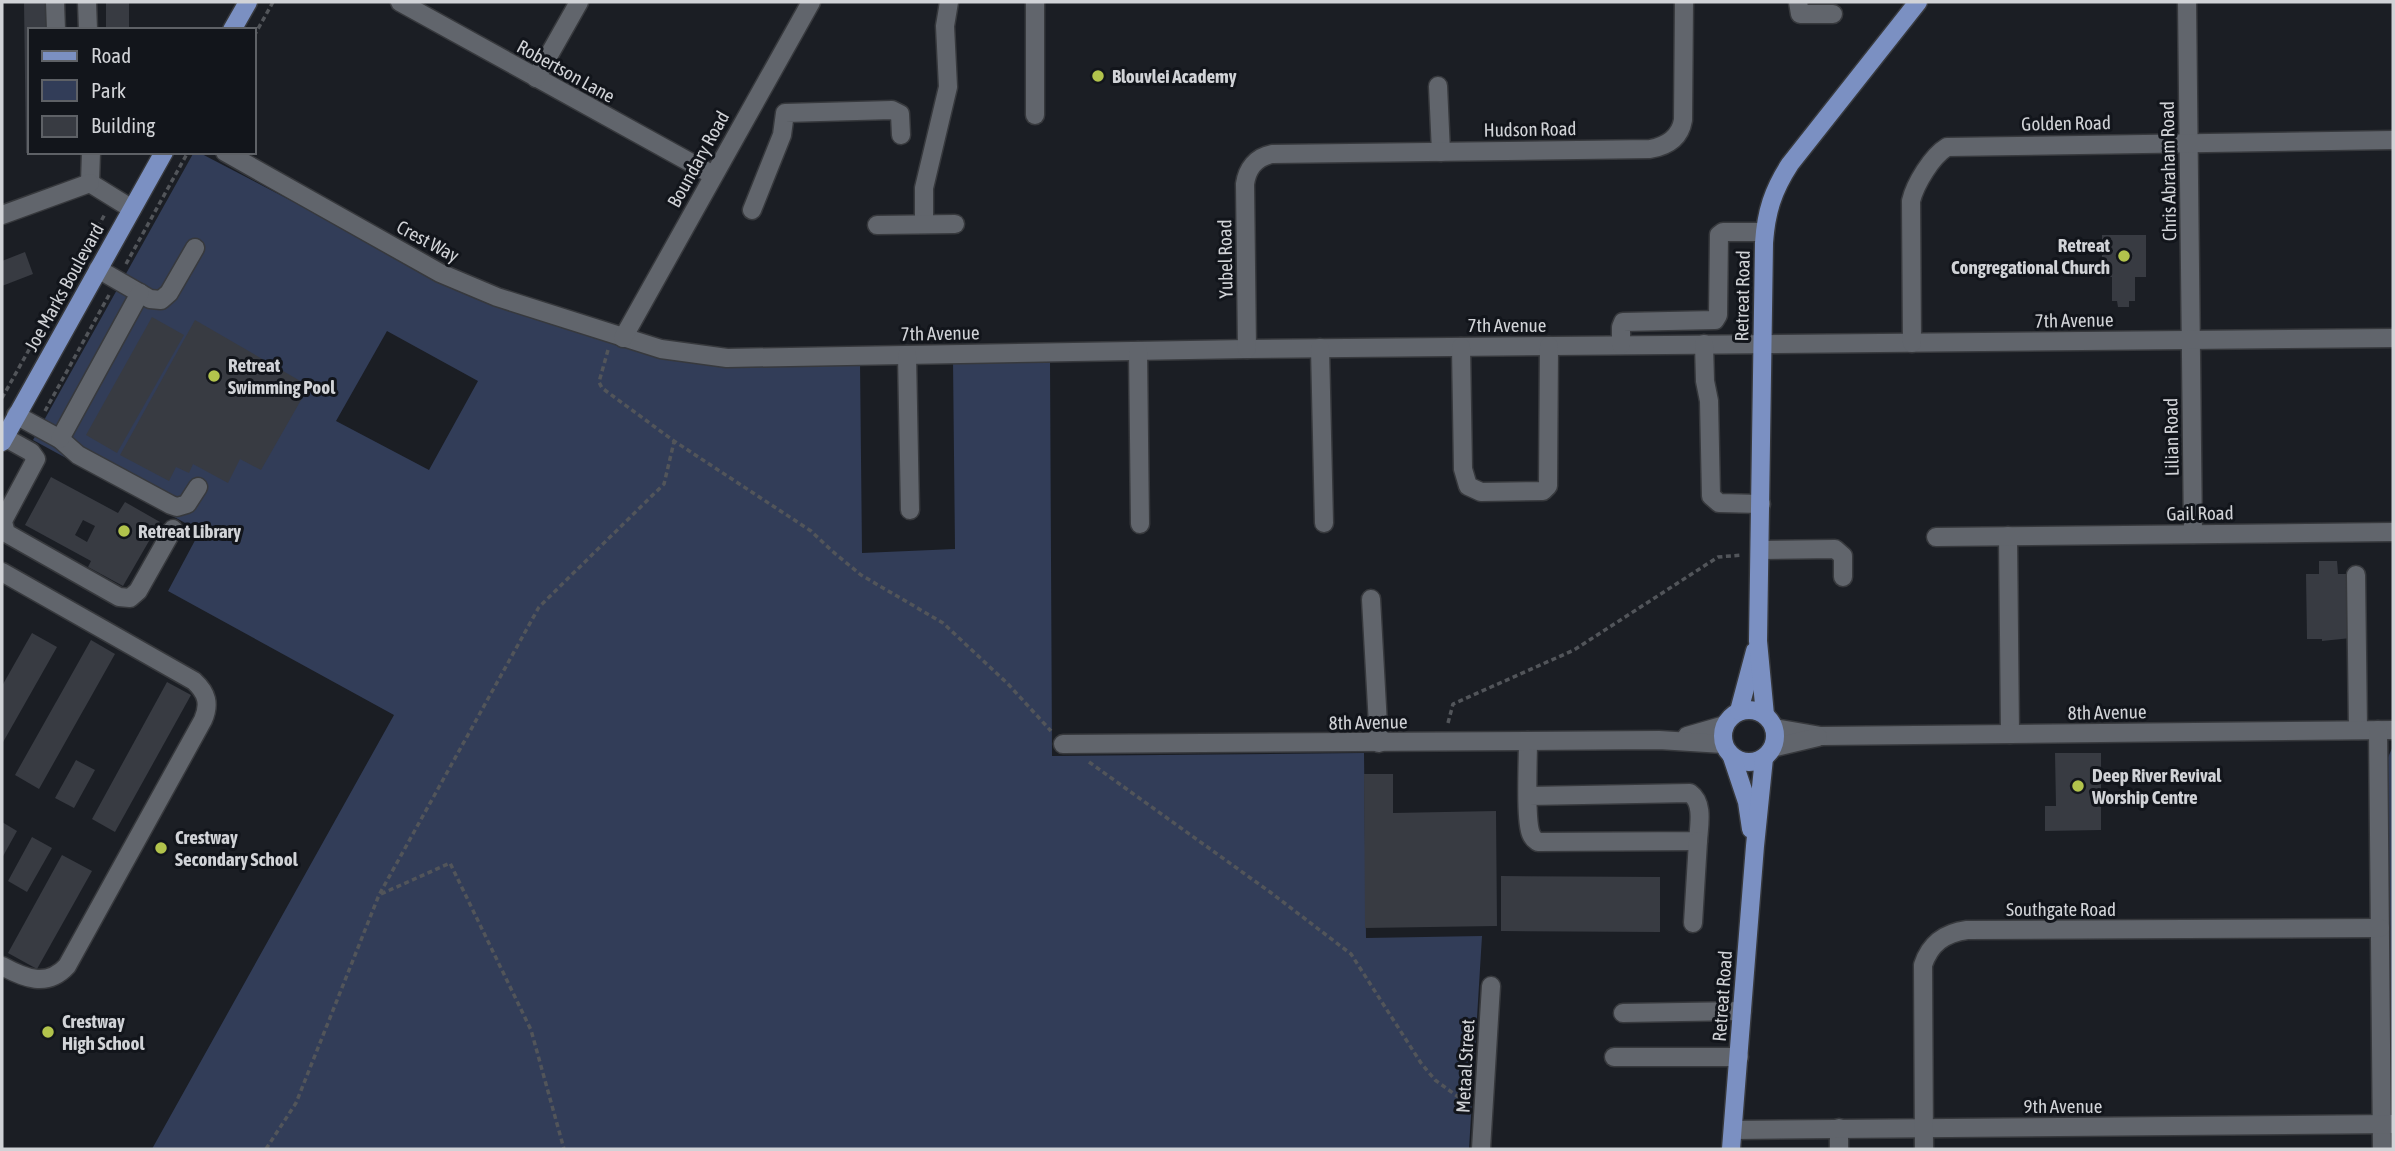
<svg xmlns="http://www.w3.org/2000/svg" width="2395" height="1151" font-family="'Asap Condensed',sans-serif">
<style>
.green{fill:#323d58;fill-rule:evenodd}
.building{fill:#383b42;fill-rule:evenodd}
.lines{fill:none;stroke-linecap:round;stroke-linejoin:round}
.minor-casing{stroke:#37393d;stroke-width:21}
.major-casing{stroke:#37393d;stroke-width:21}
.path{stroke:#52555a;stroke-width:3.5;stroke-dasharray:5 3.5;stroke-linecap:butt}
.minor{stroke:#61656c;stroke-width:18}
.major{stroke:#7b90c2;stroke-width:18}
.poi-dot{fill:#b2c34c;stroke:#12151b;stroke-width:2.5}
.labels{text-anchor:middle;dominant-baseline:central;stroke-width:6;stroke-linejoin:round;paint-order:stroke}
.street-label{font-size:19px;fill:#d1d3d7;stroke:#12151b}
.poi-label{font-size:19px;font-weight:bold;fill:#d1d3d7;stroke:#12151b;text-anchor:start}
</style>
<rect width="100%" height="100%" fill="#1b1e24"/>
<!-- green -->
<g class="green">
<path d="M 194,152 L 198,152 L 439,278 L 660,351 L 860,361 L 862,553 L 955,549 L 953,360 L 1050,359 L 1052,756 L 1364,753 L 1366,938 L 1482,936 L 1469,1149 L 152,1149 L 394,715 L 168,591 L 200,531 L 33,440 ZM 387,331 L 478,381 L 429,470 L 336,421 Z"/>
<path d="M 2393,746 L 2393,1103 L 2390,1094 L 2386,762 Z"/>
</g>
<!-- building -->
<g class="building">
<path d="M 24,2 L 47,2 L 47,30 L 30,30 L 30,153 L 26,153 Z"/>
<rect x="106" y="2" width="23" height="28"/>
<path d="M 2102,235 L 2146,235 L 2146,277 L 2135,277 L 2135,301 L 2129,301 L 2129,307 L 2118,307 L 2117,301 L 2112,301 L 2112,277 L 2102,277 Z"/>
<path d="M 25,252 L 33,274 L 2,286 L 2,261 Z"/>
<path d="M 152,317 L 184,335 L 117,453 L 86,435 Z"/>
<path d="M 195,320 L 309,386 L 261,470 L 240,459 L 228,483 L 193,464 L 189,473 L 176,467 L 169,481 L 120,455 Z"/>
<path d="M 51,477 L 118,513 L 125,502 L 160,522 L 123,586 L 88,567 L 91,561 L 25,525 ZM 83,520 L 95,526 L 87,542 L 75,535 Z"/>
<path d="M 2319,561 L 2337,561 L 2338,574 L 2350,574 L 2351,638 L 2322,641 L 2322,639 L 2307,639 L 2306,574 L 2319,574 Z"/>
<path d="M 32,633 L 57,647 L 2,744 L 2,686 Z"/>
<path d="M 91,640 L 115,654 L 39,789 L 15,775 Z"/>
<path d="M 167,682 L 191,695 L 115,832 L 92,819 Z"/>
<path d="M 2055,753 L 2101,753 L 2101,830 L 2045,831 L 2045,806 L 2056,806 Z"/>
<path d="M 76,760 L 95,770 L 74,808 L 55,798 Z"/>
<path d="M 1364,774 L 1393,774 L 1393,813 L 1496,811 L 1497,926 L 1365,928 Z"/>
<path d="M 2,822 L 17,831 L 2,858 Z"/>
<path d="M 32,837 L 52,848 L 27,892 L 8,881 Z"/>
<path d="M 62,855 L 92,871 L 37,969 L 8,953 Z"/>
<path d="M 1501,876 L 1660,877 L 1660,932 L 1501,931 Z"/>
</g>
<g class="lines">
<defs>
<g id="minor">
<path d="M 55,2 L 56,30"/>
<path d="M 87,2 L 88,30"/>
<path d="M 400,2 L 713,175"/>
<path d="M 1035,2 L 1035,115"/>
<path d="M 1798,2 L 1800,14 L 1833,14"/>
<path d="M 2187,2 L 2193,534"/>
<path d="M 536,78 L 579,2"/>
<path d="M 1438,86 L 1441,152"/>
<path d="M 91,152 L 90,183 L 132,209"/>
<path d="M 225,152 L 440,273 L 497,297 L 661,349 L 727,358 L 1247,349 L 2393,338"/>
<path d="M 752,210 L 782,135 L 785,113 L 892,110 L 900,114 L 901,135"/>
<path d="M 2,215 L 90,183"/>
<path d="M 924,224 L 924,188 L 948,87 L 945,26 L 949,2"/>
<path d="M 877,225 L 955,224"/>
<path d="M 98,269 L 150,299 L 161,300 L 169,293 L 195,248"/>
<path d="M 623,338 L 811,2"/>
<path d="M 1912,343 L 1911,201 C 1915,184 1932,156 1947,147 L 2393,140"/>
<path d="M 1704,344 L 1705,381 L 1709,401 L 1711,496 L 1719,503 L 1761,504"/>
<path d="M 1621,345 L 1621,327 L 1623,322 L 1715,320 L 1718,315 L 1719,235 L 1723,232 L 1765,232"/>
<path d="M 1461,347 L 1463,469 L 1468,486 L 1481,492 L 1543,491 L 1548,486 L 1549,346"/>
<path d="M 1320,348 L 1324,523"/>
<path d="M 1247,349 L 1245,184 C 1247,169 1256,157 1272,154 L 1650,149 C 1667,146 1680,138 1683,120 L 1684,2"/>
<path d="M 1138,351 L 1140,524"/>
<path d="M 907,355 L 910,510"/>
<path d="M 16,415 L 60,439 L 78,455 L 171,505 L 177,507 L 187,504 L 198,487"/>
<path d="M 4,437 L 31,452 L 36,459 L 5,517 L 3,522 L 6,533 L 119,597 L 130,598 L 138,591 L 173,529"/>
<path d="M 60,439 L 140,293"/>
<path d="M 2008,536 L 2010,734"/>
<path d="M 1936,537 L 2393,532"/>
<path d="M 1760,550 L 1835,549 L 1843,556 L 1843,577"/>
<path d="M 2,572 L 194,681 C 207,693 210,704 203,720 L 67,966 C 47,988 24,978 2,966"/>
<path d="M 2356,575 L 2358,730"/>
<path d="M 1371,599 L 1379,743"/>
<path d="M 1774,728 L 1821,736 L 2393,730"/>
<path d="M 2378,730 L 2382,1149"/>
<path d="M 1687,736 L 1725,725"/>
<path d="M 1528,741 C 1528,760 1525,820 1531,834 C 1533,839 1534,839 1538,842 L 1698,841 C 1699,825 1704,803 1690,793 L 1529,796"/>
<path d="M 1063,744 L 1659,740 L 1723,744"/>
<path d="M 1772,748 L 1818,737"/>
<path d="M 1693,923 L 1698,841"/>
<path d="M 1623,1013 L 1742,1011"/>
<path d="M 1614,1057 L 1739,1057"/>
<path d="M 1839,1128 L 1839,1149"/>
<path d="M 1733,1130 L 2393,1124"/>
<path d="M 1481,1149 L 1491,986"/>
<path d="M 1924,1149 L 1923,965 C 1930,944 1944,933 1967,930 L 2380,928"/>
</g>
<g id="major">
<path d="M 232,30 L 248,2"/>
<path d="M 2,442 L 164,152"/>
<circle cx="1749" cy="736" r="26"/>
<path d="M 1739,711 L 1755,651"/>
<path d="M 1765,715 L 1758,641 L 1764,243 C 1766,212 1773,190 1790,164 L 1918,2"/>
<path d="M 1732,757 L 1747,802 L 1751,829"/>
<path d="M 1731,1149 L 1755,846 L 1764,758"/>
</g>
</defs>
<!-- minor casing -->
<use href="#minor" class="minor-casing"/>
<!-- major casing -->
<use href="#major" class="major-casing"/>
<!-- path -->
<g class="path">
<path d="M 254,36 L 273,2"/>
<path d="M 126,264 L 188,152"/>
<path d="M 608,350 L 599,382 L 602,388 L 674,441 L 811,531 L 832,551 L 861,575 L 943,623 L 1008,684 L 1051,731"/>
<path d="M 2,398 L 105,214"/>
<path d="M 45,411 L 109,295"/>
<path d="M 1448,723 L 1453,704 L 1574,650 L 1718,557 L 1742,555"/>
<path d="M 1089,762 L 1270,892 L 1351,954 L 1421,1063 L 1435,1080 L 1468,1104"/>
<path d="M 381,894 L 450,863 L 531,1030 L 564,1149"/>
<path d="M 266,1149 L 296,1103 L 379,895 L 539,607 L 664,484 L 674,442"/>
</g>
<!-- minor -->
<use href="#minor" class="minor"/>
<!-- major -->
<use href="#major" class="major"/>
</g>
<!-- markers -->
<g class="poi-dot">
<circle cx="1098" cy="76" r="7"/>
<circle cx="2124" cy="256" r="7"/>
<circle cx="214" cy="376" r="7"/>
<circle cx="124" cy="531" r="7"/>
<circle cx="2078" cy="786" r="7"/>
<circle cx="161" cy="848" r="7"/>
<circle cx="48" cy="1032" r="7"/>
</g>
<g class="labels">
<!-- street labels -->
<g class="street-label">
<text transform="translate(566 71) rotate(29)">Robertson Lane</text>
<text transform="translate(2066 123) rotate(-1)">Golden Road</text>
<text transform="translate(1530 129) rotate(-1)">Hudson Road</text>
<text transform="translate(698 159) rotate(-61)">Boundary Road</text>
<text transform="translate(2168 171) rotate(-91)">Chris Abraham Road</text>
<text transform="translate(428 241) rotate(28)">Crest Way</text>
<text transform="translate(1225 259) rotate(-91)">Yubel Road</text>
<text transform="translate(64 287) rotate(-61)">Joe Marks Boulevard</text>
<text transform="translate(1742 296) rotate(-89)">Retreat Road</text>
<text transform="translate(2074 320) rotate(-1)">7th Avenue</text>
<text x="1507" y="325">7th Avenue</text>
<text transform="translate(940 333) rotate(-1)">7th Avenue</text>
<text transform="translate(2171 437) rotate(-91)">Lilian Road</text>
<text transform="translate(2200 513) rotate(-1)">Gail Road</text>
<text transform="translate(2107 712) rotate(-1)">8th Avenue</text>
<text transform="translate(1368 722) rotate(-1)">8th Avenue</text>
<text x="2061" y="909">Southgate Road</text>
<text transform="translate(1722 996) rotate(-86)">Retreat Road</text>
<text transform="translate(1465 1066) rotate(-87)">Metaal Street</text>
<text x="2063" y="1106">9th Avenue</text>
</g>
<!-- poi labels -->
<g class="poi-label">
<text x="1112" y="76">Blouvlei Academy</text>
<text x="2110" y="245" text-anchor="end">Retreat<tspan x="2110" dy="22">Congregational Church</tspan></text>
<text x="228" y="365">Retreat<tspan x="228" dy="22">Swimming Pool</tspan></text>
<text x="138" y="531">Retreat Library</text>
<text x="2092" y="775">Deep River Revival<tspan x="2092" dy="22">Worship Centre</tspan></text>
<text x="175" y="837">Crestway<tspan x="175" dy="22">Secondary School</tspan></text>
<text x="62" y="1021">Crestway<tspan x="62" dy="22">High School</tspan></text>
</g>
</g>
<!-- border -->
<rect width="2395" height="1151" fill="none" stroke="#d1d3d7" stroke-width="7"/>
<!-- legend -->
<rect x="28" y="28" width="228" height="126" fill="#12151b" stroke="#5e6166" stroke-width="2"/>
<rect x="42" y="51" width="35" height="10" fill="#7b90c2" stroke="#5e6166" stroke-width="2"/>
<text x="91" y="63" font-size="21" fill="#d1d3d7">Road</text>
<rect x="42" y="80" width="35" height="21" fill="#323d58" stroke="#5e6166" stroke-width="2"/>
<text x="91" y="98" font-size="21" fill="#d1d3d7">Park</text>
<rect x="42" y="116" width="35" height="21" fill="#383b42" stroke="#5e6166" stroke-width="2"/>
<text x="91" y="133" font-size="21" fill="#d1d3d7">Building</text>
</svg>
